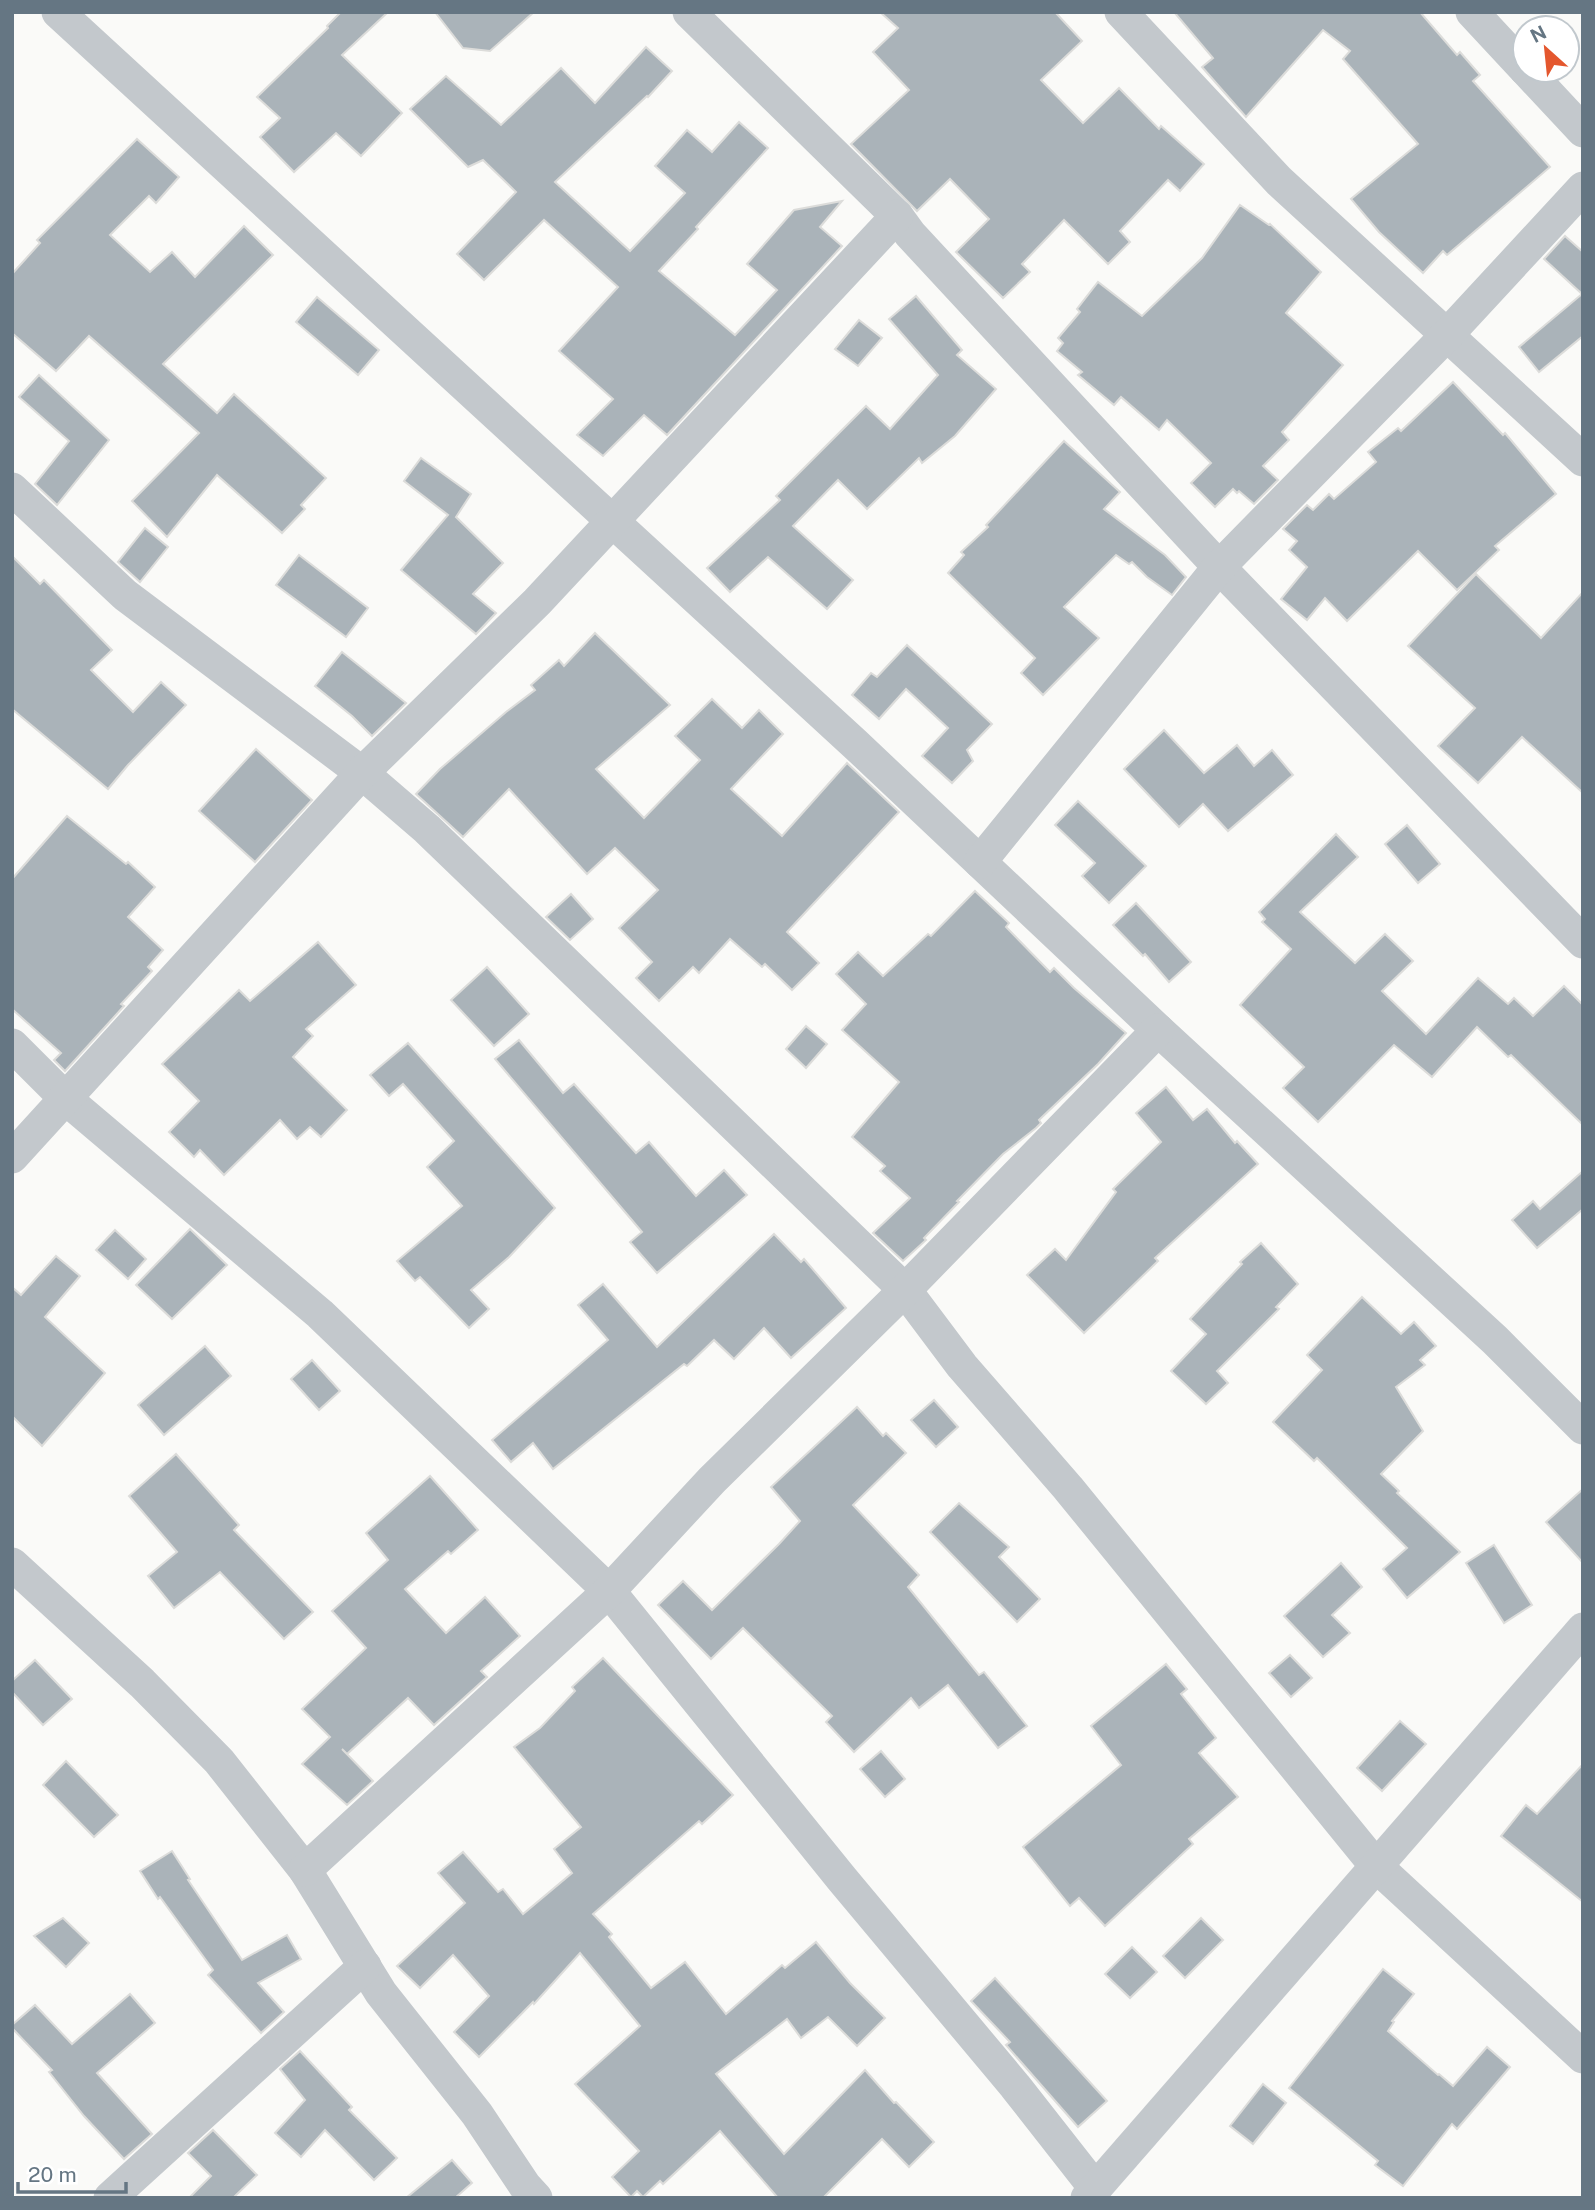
<svg xmlns="http://www.w3.org/2000/svg" width="1595" height="2210" font-family="'Public Sans',sans-serif">
<style>
.building{fill:#aab3b9;stroke:#dcdcda;stroke-width:2}
.lines{fill:none;stroke-linecap:round;stroke-linejoin:round}
.minor{stroke:#c3c8cc;stroke-width:33}
</style>
<rect width="100%" height="100%" fill="#fafaf8"/>
<!-- building -->
<g class="building">
<path d="M 341,12 L 388,12 L 342,55 L 402,113 L 361,156 L 336,133 L 294,172 L 260,137 L 280,118 L 257,97 L 328,28 L 327,26 Z"/>
<path d="M 435,12 L 534,12 L 490,51 L 463,48 Z"/>
<path d="M 880,12 L 1055,12 L 1082,41 L 1041,80 L 1083,123 L 1119,88 L 1159,129 L 1161,126 L 1204,164 L 1180,191 L 1168,180 L 1120,231 L 1130,242 L 1108,264 L 1064,220 L 1022,264 L 1030,272 L 1003,298 L 956,252 L 989,219 L 950,179 L 917,211 L 851,144 L 909,90 L 873,52 L 898,28 Z"/>
<path d="M 1174,12 L 1420,12 L 1457,55 L 1460,52 L 1480,75 L 1473,81 L 1550,167 L 1447,255 L 1443,251 L 1423,273 L 1379,232 L 1351,199 L 1418,144 L 1343,59 L 1350,51 L 1323,30 L 1246,117 L 1202,67 L 1213,58 Z"/>
<path d="M 646,47 L 672,71 L 648,97 L 647,96 L 555,182 L 630,251 L 685,193 L 655,166 L 687,130 L 712,152 L 739,122 L 768,148 L 696,227 L 698,229 L 659,271 L 735,335 L 777,290 L 747,264 L 794,210 L 842,201 L 820,227 L 842,246 L 667,435 L 644,415 L 603,456 L 577,435 L 613,399 L 559,351 L 618,287 L 544,220 L 484,280 L 457,254 L 516,192 L 483,160 L 468,167 L 410,109 L 446,76 L 501,125 L 561,68 L 595,103 Z"/>
<path d="M 137,139 L 179,177 L 156,203 L 149,196 L 110,235 L 150,272 L 172,252 L 195,277 L 244,226 L 273,255 L 163,364 L 217,413 L 234,394 L 326,478 L 301,505 L 305,509 L 282,533 L 217,475 L 167,537 L 132,501 L 199,433 L 89,336 L 56,371 L 12,333 L 12,274 L 40,243 L 37,240 Z"/>
<path d="M 1240,205 L 1269,225 L 1270,224 L 1321,272 L 1286,313 L 1343,365 L 1282,432 L 1289,440 L 1263,466 L 1278,480 L 1254,504 L 1239,491 L 1237,493 L 1233,489 L 1215,507 L 1191,483 L 1211,463 L 1167,420 L 1159,430 L 1121,397 L 1114,405 L 1078,375 L 1082,372 L 1057,351 L 1063,343 L 1058,338 L 1080,312 L 1077,309 L 1098,282 L 1142,316 L 1202,258 Z"/>
<path d="M 1565,236 L 1583,252 L 1583,336 L 1539,372 L 1519,347 L 1582,294 L 1544,259 Z"/>
<path d="M 916,296 L 962,350 L 957,355 L 996,389 L 955,436 L 922,463 L 919,458 L 867,509 L 838,480 L 793,526 L 853,580 L 827,609 L 768,557 L 730,592 L 707,568 L 780,500 L 776,496 L 866,406 L 890,429 L 938,375 L 889,319 Z"/>
<path d="M 317,297 L 379,350 L 358,375 L 296,322 Z"/>
<path d="M 859,320 L 882,338 L 858,366 L 835,349 Z"/>
<path d="M 39,375 L 109,440 L 57,505 L 35,484 L 69,441 L 19,397 Z"/>
<path d="M 1453,382 L 1503,435 L 1505,433 L 1556,494 L 1495,546 L 1499,550 L 1457,590 L 1418,551 L 1347,621 L 1325,598 L 1307,620 L 1281,599 L 1307,567 L 1289,550 L 1297,541 L 1283,529 L 1307,505 L 1313,510 L 1329,494 L 1334,499 L 1376,462 L 1368,452 L 1398,428 L 1401,431 Z"/>
<path d="M 1064,441 L 1120,492 L 1104,509 L 1165,555 L 1186,577 L 1172,595 L 1147,577 L 1132,562 L 1129,564 L 1116,555 L 1064,607 L 1099,638 L 1043,695 L 1021,673 L 1035,658 L 948,573 L 964,555 L 961,552 L 988,527 L 986,525 Z"/>
<path d="M 421,458 L 471,494 L 456,517 L 503,563 L 473,594 L 496,613 L 476,634 L 401,570 L 448,515 L 404,481 Z"/>
<path d="M 145,528 L 168,547 L 140,582 L 118,562 Z"/>
<path d="M 299,555 L 368,608 L 346,637 L 276,585 Z"/>
<path d="M 12,556 L 40,584 L 44,580 L 112,650 L 91,670 L 133,712 L 161,682 L 186,705 L 128,765 L 108,789 L 12,709 Z"/>
<path d="M 1476,574 L 1541,638 L 1583,592 L 1583,793 L 1522,737 L 1478,783 L 1438,746 L 1475,708 L 1408,646 Z"/>
<path d="M 595,633 L 670,705 L 596,769 L 644,818 L 700,760 L 675,736 L 712,699 L 742,728 L 759,710 L 783,734 L 731,789 L 782,836 L 847,763 L 899,812 L 787,932 L 819,963 L 792,990 L 765,964 L 762,967 L 730,939 L 699,973 L 693,967 L 659,1001 L 636,978 L 652,962 L 619,928 L 658,890 L 615,848 L 587,874 L 509,789 L 463,837 L 416,794 L 440,769 L 506,712 L 535,690 L 531,685 L 559,660 L 564,666 Z"/>
<path d="M 907,645 L 992,724 L 967,750 L 973,761 L 952,783 L 922,756 L 948,728 L 906,689 L 879,719 L 852,695 L 871,673 L 877,677 Z"/>
<path d="M 342,652 L 406,703 L 372,736 L 352,716 L 315,686 Z"/>
<path d="M 1164,730 L 1204,773 L 1237,745 L 1254,766 L 1272,750 L 1293,775 L 1228,831 L 1203,804 L 1179,827 L 1124,769 Z"/>
<path d="M 256,749 L 312,800 L 255,862 L 199,811 Z"/>
<path d="M 1078,801 L 1146,866 L 1109,903 L 1082,876 L 1095,863 L 1055,825 Z"/>
<path d="M 67,816 L 126,864 L 128,862 L 155,887 L 128,917 L 163,950 L 148,967 L 152,971 L 121,1004 L 124,1006 L 65,1071 L 54,1060 L 61,1053 L 12,1009 L 12,879 Z"/>
<path d="M 1407,825 L 1440,864 L 1418,883 L 1385,844 Z"/>
<path d="M 1336,834 L 1358,857 L 1300,912 L 1355,963 L 1385,934 L 1413,961 L 1382,991 L 1426,1034 L 1478,978 L 1508,1004 L 1514,998 L 1533,1016 L 1564,986 L 1583,1005 L 1583,1125 L 1511,1055 L 1508,1057 L 1477,1027 L 1432,1077 L 1394,1045 L 1318,1122 L 1283,1088 L 1304,1067 L 1240,1005 L 1291,949 L 1262,922 L 1265,919 L 1259,912 Z"/>
<path d="M 975,891 L 1009,923 L 1006,927 L 1050,972 L 1054,968 L 1074,988 L 1126,1033 L 1098,1064 L 1039,1120 L 1041,1123 L 1036,1128 L 1003,1154 L 957,1201 L 959,1202 L 924,1238 L 926,1240 L 903,1261 L 873,1233 L 910,1198 L 880,1171 L 885,1166 L 852,1137 L 899,1082 L 842,1030 L 866,1004 L 836,974 L 858,952 L 883,976 L 928,934 L 931,936 Z"/>
<path d="M 571,894 L 593,919 L 570,940 L 546,917 Z"/>
<path d="M 1136,903 L 1191,962 L 1169,982 L 1145,954 L 1143,956 L 1113,925 Z"/>
<path d="M 318,942 L 356,985 L 306,1029 L 313,1036 L 293,1057 L 347,1110 L 321,1137 L 310,1127 L 297,1139 L 280,1120 L 224,1175 L 200,1150 L 194,1157 L 169,1132 L 199,1101 L 162,1064 L 239,990 L 250,1001 Z"/>
<path d="M 487,967 L 529,1014 L 494,1046 L 451,1000 Z"/>
<path d="M 806,1026 L 827,1044 L 806,1068 L 786,1049 Z"/>
<path d="M 519,1040 L 563,1093 L 574,1084 L 636,1153 L 649,1142 L 696,1196 L 724,1170 L 747,1195 L 657,1273 L 630,1242 L 642,1232 L 495,1059 Z"/>
<path d="M 408,1043 L 555,1208 L 509,1257 L 471,1290 L 489,1309 L 469,1328 L 420,1277 L 415,1281 L 397,1261 L 462,1206 L 427,1167 L 454,1141 L 403,1084 L 389,1096 L 370,1075 Z"/>
<path d="M 1166,1087 L 1193,1120 L 1207,1109 L 1235,1143 L 1237,1141 L 1258,1164 L 1155,1258 L 1158,1261 L 1084,1333 L 1027,1275 L 1055,1249 L 1066,1260 L 1116,1192 L 1113,1189 L 1161,1142 L 1136,1113 Z"/>
<path d="M 1583,1171 L 1583,1209 L 1537,1248 L 1512,1220 L 1533,1201 L 1540,1209 Z"/>
<path d="M 190,1229 L 227,1265 L 172,1319 L 136,1285 Z"/>
<path d="M 115,1230 L 146,1259 L 128,1279 L 96,1250 Z"/>
<path d="M 774,1234 L 801,1262 L 804,1259 L 846,1308 L 791,1358 L 764,1328 L 734,1359 L 714,1340 L 687,1366 L 684,1364 L 553,1469 L 533,1443 L 511,1462 L 492,1440 L 608,1340 L 578,1305 L 603,1284 L 657,1347 Z"/>
<path d="M 1261,1243 L 1298,1284 L 1276,1307 L 1279,1309 L 1217,1371 L 1228,1383 L 1206,1404 L 1171,1371 L 1206,1334 L 1190,1319 L 1242,1264 L 1240,1262 Z"/>
<path d="M 56,1256 L 80,1276 L 45,1317 L 105,1373 L 42,1446 L 12,1416 L 12,1287 L 21,1295 Z"/>
<path d="M 1362,1297 L 1401,1334 L 1414,1322 L 1436,1346 L 1420,1360 L 1425,1365 L 1396,1387 L 1423,1431 L 1381,1474 L 1399,1491 L 1397,1493 L 1460,1552 L 1407,1598 L 1383,1569 L 1407,1548 L 1317,1458 L 1314,1461 L 1273,1422 L 1322,1370 L 1307,1355 Z"/>
<path d="M 205,1346 L 231,1376 L 164,1435 L 138,1405 Z"/>
<path d="M 312,1360 L 340,1391 L 319,1410 L 291,1379 Z"/>
<path d="M 934,1400 L 958,1427 L 936,1447 L 911,1420 Z"/>
<path d="M 857,1407 L 883,1436 L 886,1433 L 906,1453 L 853,1505 L 919,1575 L 908,1587 L 979,1675 L 984,1672 L 1027,1726 L 998,1748 L 948,1685 L 919,1708 L 911,1698 L 854,1752 L 826,1722 L 832,1716 L 743,1628 L 711,1659 L 658,1605 L 683,1581 L 712,1610 L 779,1544 L 800,1521 L 771,1487 Z"/>
<path d="M 176,1454 L 239,1525 L 234,1530 L 313,1612 L 284,1639 L 220,1572 L 174,1608 L 148,1576 L 177,1552 L 129,1496 Z"/>
<path d="M 430,1476 L 478,1530 L 451,1554 L 448,1551 L 405,1589 L 446,1633 L 485,1597 L 520,1636 L 481,1671 L 487,1677 L 434,1725 L 408,1698 L 347,1754 L 342,1749 L 373,1781 L 347,1805 L 302,1764 L 330,1737 L 302,1709 L 366,1648 L 332,1611 L 388,1560 L 366,1533 Z"/>
<path d="M 1583,1489 L 1583,1563 L 1546,1522 Z"/>
<path d="M 959,1503 L 1009,1547 L 999,1557 L 1040,1599 L 1017,1622 L 930,1532 Z"/>
<path d="M 1494,1545 L 1532,1605 L 1504,1623 L 1466,1563 Z"/>
<path d="M 1341,1563 L 1362,1587 L 1332,1615 L 1350,1633 L 1323,1657 L 1284,1616 Z"/>
<path d="M 1290,1655 L 1312,1678 L 1291,1697 L 1269,1673 Z"/>
<path d="M 603,1658 L 733,1795 L 702,1824 L 699,1821 L 593,1914 L 612,1934 L 609,1937 L 651,1988 L 685,1962 L 726,2014 L 782,1965 L 785,1968 L 816,1942 L 850,1983 L 885,2018 L 857,2046 L 828,2017 L 801,2038 L 787,2019 L 716,2074 L 784,2154 L 865,2070 L 894,2103 L 896,2102 L 934,2142 L 909,2167 L 882,2139 L 823,2198 L 778,2198 L 720,2131 L 663,2184 L 660,2181 L 643,2197 L 637,2191 L 631,2197 L 612,2177 L 639,2151 L 575,2084 L 640,2026 L 580,1953 L 534,2004 L 533,2002 L 479,2057 L 454,2032 L 489,1996 L 453,1955 L 420,1988 L 397,1966 L 465,1903 L 438,1873 L 463,1852 L 498,1892 L 503,1889 L 523,1914 L 572,1873 L 554,1849 L 581,1827 L 514,1747 L 540,1728 L 575,1691 L 572,1687 Z"/>
<path d="M 35,1660 L 72,1699 L 43,1725 L 12,1692 L 12,1681 Z"/>
<path d="M 1166,1664 L 1187,1689 L 1181,1694 L 1216,1738 L 1199,1753 L 1238,1797 L 1189,1839 L 1193,1844 L 1105,1926 L 1079,1898 L 1070,1906 L 1023,1847 L 1121,1765 L 1091,1726 Z"/>
<path d="M 1400,1721 L 1426,1744 L 1382,1791 L 1357,1768 Z"/>
<path d="M 881,1751 L 905,1779 L 885,1797 L 860,1769 Z"/>
<path d="M 66,1761 L 118,1815 L 94,1837 L 43,1785 Z"/>
<path d="M 1583,1764 L 1583,1902 L 1501,1836 L 1526,1805 L 1537,1814 Z"/>
<path d="M 172,1851 L 190,1879 L 188,1880 L 242,1960 L 287,1935 L 301,1959 L 258,1983 L 284,2012 L 261,2033 L 208,1975 L 213,1970 L 160,1897 L 158,1899 L 140,1871 Z"/>
<path d="M 63,1918 L 89,1943 L 66,1967 L 34,1936 Z"/>
<path d="M 1201,1918 L 1223,1940 L 1185,1978 L 1163,1956 Z"/>
<path d="M 1132,1947 L 1157,1972 L 1130,1998 L 1105,1974 Z"/>
<path d="M 1383,1969 L 1414,1994 L 1392,2021 L 1394,2022 L 1388,2031 L 1438,2075 L 1439,2074 L 1453,2086 L 1487,2047 L 1510,2067 L 1457,2129 L 1452,2124 L 1403,2186 L 1375,2165 L 1378,2161 L 1289,2088 Z"/>
<path d="M 995,1978 L 1107,2101 L 1078,2127 L 1006,2045 L 1010,2042 L 971,2001 Z"/>
<path d="M 130,1994 L 155,2023 L 97,2073 L 152,2134 L 124,2159 L 84,2116 L 49,2072 L 52,2070 L 12,2028 L 12,2025 L 35,2005 L 72,2044 Z"/>
<path d="M 300,2051 L 352,2107 L 349,2110 L 397,2158 L 374,2180 L 325,2130 L 301,2157 L 275,2133 L 305,2100 L 280,2069 Z"/>
<path d="M 1263,2084 L 1286,2103 L 1253,2144 L 1230,2126 Z"/>
<path d="M 213,2130 L 257,2175 L 233,2198 L 189,2198 L 211,2176 L 188,2153 Z"/>
<path d="M 452,2160 L 472,2183 L 455,2198 L 406,2198 Z"/>
</g>
<g class="lines">
<!-- minor -->
<g class="minor">
<path d="M 58,12 L 855,744 L 1158,1030 L 1495,1340 L 1583,1428"/>
<path d="M 689,12 L 897,216 L 910,234 L 1219,567 L 1583,942"/>
<path d="M 1121,12 L 1279,181 L 1583,460"/>
<path d="M 1472,12 L 1525,69"/>
<path d="M 1526,70 L 1583,131"/>
<path d="M 12,489 L 125,595 L 362,773 L 427,829 L 905,1290 L 962,1366 L 1068,1488 L 1376,1866 L 1583,2057"/>
<path d="M 980,862 L 1219,567 L 1447,335 L 1583,188"/>
<path d="M 12,1045 L 66,1099 L 320,1314 L 609,1591 L 842,1879 L 1015,2086 L 1095,2188"/>
<path d="M 12,1157 L 362,773 L 537,602 L 897,216"/>
<path d="M 12,1564 L 142,1683 L 219,1761 L 305,1870 L 381,1993 L 477,2114 L 525,2186 L 536,2198"/>
<path d="M 305,1870 L 609,1591 L 712,1480 L 905,1290 L 1158,1030"/>
<path d="M 110,2198 L 365,1966"/>
<path d="M 1087,2198 L 1583,1629"/>
</g>
</g>
<!-- border -->
<rect width="1595" height="2210" fill="none" stroke="#657683" stroke-width="28"/>
<!-- north arrow -->
<g transform="translate(1546 49) rotate(333)"><circle r="33" fill="#ffffff" stroke="#c1c8cd" stroke-width="2"/>
<path d="M0-5L12 26L0 18L-12 26Z" fill="#e4572e"/>
<text y="-10" font-size="19" font-weight="bold" text-anchor="middle" fill="#657683">N</text>
</g>
<!-- scale -->
<path d="M18 2182v10h108v-10" fill="none" stroke="#657683" stroke-width="3.5"/>
<text x="28" y="2182" font-size="21" fill="#657683" stroke="#ffffff" stroke-width="5" paint-order="stroke">20 m</text>
</svg>
